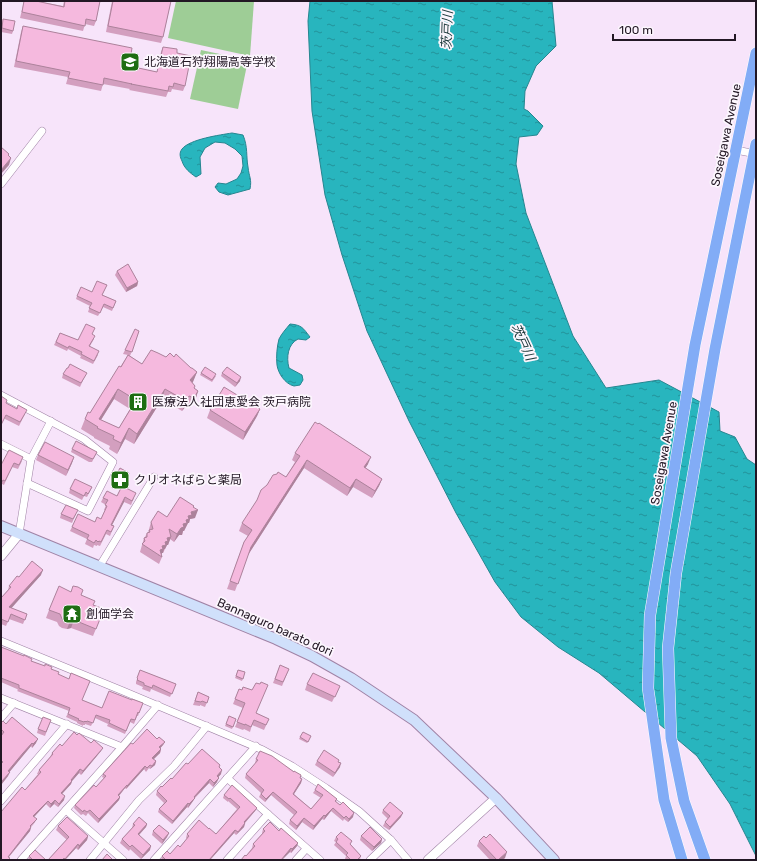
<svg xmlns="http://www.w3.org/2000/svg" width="757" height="861" font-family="Rubik,'Noto Sans JP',sans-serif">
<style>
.pitch{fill:#9ecd96}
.water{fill:url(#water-ripples);stroke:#268690}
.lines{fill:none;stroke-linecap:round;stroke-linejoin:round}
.minor-casing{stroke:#a083a6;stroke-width:8}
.tertiary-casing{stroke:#a083a6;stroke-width:10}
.secondary-casing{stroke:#a083a6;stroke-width:12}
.trunk-casing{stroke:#fff;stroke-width:12}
.minor{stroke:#fff;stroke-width:7}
.tertiary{stroke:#fff;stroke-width:9}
.secondary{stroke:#d0e0fb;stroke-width:10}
.trunk{stroke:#82acf6;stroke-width:11}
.wall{fill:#d39fbf;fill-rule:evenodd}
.shaded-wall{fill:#ac829b}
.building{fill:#f5b9de;stroke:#ac829b;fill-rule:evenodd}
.labels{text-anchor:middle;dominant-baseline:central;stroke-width:3.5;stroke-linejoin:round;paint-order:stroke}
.poi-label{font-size:12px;fill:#221724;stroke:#fcf6fd;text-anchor:start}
.street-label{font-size:12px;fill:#221724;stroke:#fcf6fd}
.water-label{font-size:13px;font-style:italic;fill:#203c3e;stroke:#fcf6fd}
</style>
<defs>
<pattern id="water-ripples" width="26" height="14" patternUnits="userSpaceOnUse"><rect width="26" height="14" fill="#28b5be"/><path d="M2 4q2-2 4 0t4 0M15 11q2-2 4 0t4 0" fill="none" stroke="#22929a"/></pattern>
</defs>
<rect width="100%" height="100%" fill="#f7e4fa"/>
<!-- pitch -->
<g class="pitch">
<path d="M 176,1 L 254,1 L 250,56 L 168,38 Z"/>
<path d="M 201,50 L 248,60 L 238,109 L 190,99 Z"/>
</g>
<!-- water -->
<g class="water">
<path d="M 310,1 L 552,1 L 556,46 L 536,66 L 525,91 L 524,109 L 528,111 L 543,126 L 537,135 L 519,137 L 516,164 L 526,213 L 573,336 L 606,388 L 659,380 L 719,412 L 720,431 L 735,437 L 747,459 L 756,465 L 756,856 L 730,804 L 697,756 L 599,673 L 558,647 L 521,617 L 495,582 L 456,513 L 409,421 L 367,331 L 342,255 L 325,195 L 312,111 L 308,21 Z"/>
<path d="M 232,133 L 243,135 C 248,147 246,156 248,167 C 249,177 252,179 250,189 L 228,195 L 219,192 L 215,187 L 218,183 L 226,184 L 237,179 L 241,173 L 243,166 L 242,156 L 235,149 L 225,143 L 215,142 L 205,148 L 200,157 L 201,174 L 196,177 C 190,173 184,168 182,161 C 180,157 179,153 182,149 C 190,139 220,135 232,133 Z"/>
<path d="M 290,324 C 302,325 303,328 310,337 L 306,340 L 298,339 C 288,344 286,357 289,368 L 302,375 L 303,380 L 300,385 C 298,385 296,386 294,386 C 285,384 278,373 277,365 C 276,357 277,346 279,339 C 282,333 286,329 290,324 Z"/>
</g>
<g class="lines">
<defs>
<g id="minor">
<path d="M 736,150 L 756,154"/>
<path d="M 1,184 L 42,131"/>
<path d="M 1,395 L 84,439 L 113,462 L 88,511 L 27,483"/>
<path d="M 1,444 L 31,459"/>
<path d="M 19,534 L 31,459 L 51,421"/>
<path d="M 99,567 L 154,477"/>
<path d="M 1,641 L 123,691 L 263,750 L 292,766 L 326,788 L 359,811 L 391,840 L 408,860"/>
<path d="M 1,698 L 122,747"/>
<path d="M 1,718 L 14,703"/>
<path d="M 227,778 L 320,860"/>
<path d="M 1,801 L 67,724"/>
<path d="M 66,810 L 123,860"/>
<path d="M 21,860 L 122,747 L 158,705"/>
<path d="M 90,860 L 139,800 L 174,766 L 207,726"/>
<path d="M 154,860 L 256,746"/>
<path d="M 227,860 L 268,814"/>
<path d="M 296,860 L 306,849"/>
<path d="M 370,860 L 391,840"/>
</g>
<g id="tertiary">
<path d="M 1,556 L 19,534"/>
<path d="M 428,860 L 496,798"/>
</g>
<path id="secondary" d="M 1,526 L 276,639 L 312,656 L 351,678 L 414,720 L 496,798 L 554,860"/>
<g id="trunk">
<path d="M 682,860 L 664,800 L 648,688 L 650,615 L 695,345 L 756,53"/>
<path d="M 705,860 L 684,801 L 671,738 L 668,648 L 676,573 L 715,349 L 756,144"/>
</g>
</defs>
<!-- minor casing -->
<use href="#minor" class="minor-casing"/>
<!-- tertiary casing -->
<use href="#tertiary" class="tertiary-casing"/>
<!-- secondary casing -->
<use href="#secondary" class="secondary-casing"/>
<!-- trunk casing -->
<use href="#trunk" class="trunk-casing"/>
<!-- minor -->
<use href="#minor" class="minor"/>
<!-- tertiary -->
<use href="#tertiary" class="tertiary"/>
<!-- secondary -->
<use href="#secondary" class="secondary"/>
<!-- trunk -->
<use href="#trunk" class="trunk"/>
</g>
<!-- wall -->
<g class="wall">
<path d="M 24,1 L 36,1 L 63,6 L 64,1 L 100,1 L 96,21 L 94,26 L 85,24 L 83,31 L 20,18 Z"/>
<path d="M 112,1 L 171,1 L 163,37 L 161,43 L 106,32 Z"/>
<path d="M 3,19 L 13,31 L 12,34 L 1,32 L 1,28 Z"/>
<path d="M 23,26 L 129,66 L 157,72 L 161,52 L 163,47 L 177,53 L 185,86 L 183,91 L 172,89 L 171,92 L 168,92 L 166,97 L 129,90 L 130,89 L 103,84 L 101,91 L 66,84 L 68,77 L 14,67 L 21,32 Z"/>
<path d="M 117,271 L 138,282 L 137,286 L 126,292 L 115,275 Z"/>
<path d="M 107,285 L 102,295 L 116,301 L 112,311 L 103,307 L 98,316 L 88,312 L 90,306 L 76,299 L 77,296 L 92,292 Z"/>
<path d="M 139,331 L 130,356 L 142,364 L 166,357 L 174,357 L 197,372 L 192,383 L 195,386 L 194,388 L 198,391 L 195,401 L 190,408 L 186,406 L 182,411 L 162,399 L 134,444 L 125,439 L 117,454 L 109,449 L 110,446 L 94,438 L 94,437 L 81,429 L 85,419 L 90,413 L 128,355 L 123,354 L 125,350 ZM 114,399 L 130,409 L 119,428 L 101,420 Z"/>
<path d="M 60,333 L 78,340 L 92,334 L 94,339 L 90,346 L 98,355 L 93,364 L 80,358 L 81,356 L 68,349 L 67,351 L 54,345 Z"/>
<path d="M 201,373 L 216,376 L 212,382 L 200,375 Z"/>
<path d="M 222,373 L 240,381 L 235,387 L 221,376 Z"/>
<path d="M 63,374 L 85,376 L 80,387 L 62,378 Z"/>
<path d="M 6,403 L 25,414 L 19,426 L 5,419 Z"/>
<path d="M 260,409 L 257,416 L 243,440 L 207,418 L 210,410 Z"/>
<path d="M 72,449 L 97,452 L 92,462 L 89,462 L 71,452 Z"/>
<path d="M 295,453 L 368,464 L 365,468 L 382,479 L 379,486 L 372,498 L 353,487 L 347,496 L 304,468 L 248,555 L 235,591 L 227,589 L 244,542 L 248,536 L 239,531 L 242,523 L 286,477 L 295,462 L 292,460 Z"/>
<path d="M 38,455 L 74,457 L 72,463 L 66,476 L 36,460 Z"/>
<path d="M 22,461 L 18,469 L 12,467 L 4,485 L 2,484 L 1,485 L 1,465 Z"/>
<path d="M 128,477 L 123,487 L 134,498 L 131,505 L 124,502 L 112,525 L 114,526 L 110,536 L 106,534 L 100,546 L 97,545 L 97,546 L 94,545 L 93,548 L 85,544 L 87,539 L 70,531 L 72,527 L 95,522 L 101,519 L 105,510 L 104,510 L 106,505 L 101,502 L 103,498 L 117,496 L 121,488 L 112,483 L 114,479 Z"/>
<path d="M 92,487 L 87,497 L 84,496 L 82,500 L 69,493 L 70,489 Z"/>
<path d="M 194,506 L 193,508 L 195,518 L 190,519 L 189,523 L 188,523 L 184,531 L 183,531 L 182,535 L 179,535 L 174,542 L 170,539 L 168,545 L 167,545 L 163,553 L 162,553 L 162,557 L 159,564 L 140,552 L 144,538 L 145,537 L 147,533 L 148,533 L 151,522 L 167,517 Z"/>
<path d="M 61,514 L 76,514 L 72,523 L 60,518 Z"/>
<path d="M 41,575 L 11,608 L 27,614 L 23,624 L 9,619 L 6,626 L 1,624 L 1,598 L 8,590 L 9,586 L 19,577 Z"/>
<path d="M 81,595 L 93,605 L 104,609 L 93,636 L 71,628 L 67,629 L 62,628 L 59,626 L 57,622 L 46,618 L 49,610 Z"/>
<path d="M 1,647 L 31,661 L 51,669 L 58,674 L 82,700 L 102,708 L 132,700 L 143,703 L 138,716 L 137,716 L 134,724 L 130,722 L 125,734 L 107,726 L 108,724 L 95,718 L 91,726 L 85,724 L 85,725 L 83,725 L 83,726 L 77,723 L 77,722 L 66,717 L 69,711 L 17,691 L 18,690 L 17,689 L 1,682 Z"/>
<path d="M 280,665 L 289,669 L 282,686 L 273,683 Z"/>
<path d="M 140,670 L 176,684 L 170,697 L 151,689 L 150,692 L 142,689 L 143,687 L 136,684 L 136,682 Z"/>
<path d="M 238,670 L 245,672 L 242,681 L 235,678 Z"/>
<path d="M 307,684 L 340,686 L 332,702 L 305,690 Z"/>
<path d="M 239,689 L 242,690 L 256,713 L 269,719 L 264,730 L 252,725 L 250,732 L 244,729 L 243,730 L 235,727 L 243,708 L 233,704 Z"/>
<path d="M 198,692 L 209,697 L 205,707 L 200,705 L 200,706 L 193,705 Z"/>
<path d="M 229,716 L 236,719 L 232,729 L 225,726 Z"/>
<path d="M 51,720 L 45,736 L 37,733 L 38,729 Z"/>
<path d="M 1,723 L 6,724 L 36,743 L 32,748 L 31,746 L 9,772 L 8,776 L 1,785 L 1,736 L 2,734 L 1,734 Z"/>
<path d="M 77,735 L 101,751 L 81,775 L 79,773 L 72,781 L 71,784 L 62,794 L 64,800 L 58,807 L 54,804 L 50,808 L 46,804 L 34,817 L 35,822 L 31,827 L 30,831 L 9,857 L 1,860 L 25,790 L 38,774 L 37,774 L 39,770 L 50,757 L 52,753 Z"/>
<path d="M 300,737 L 310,738 L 307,743 L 299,739 Z"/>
<path d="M 157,739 L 165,742 L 163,745 L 160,748 L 161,749 L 160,753 L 153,759 L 156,761 L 155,765 L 150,769 L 149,768 L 146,772 L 144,769 L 126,789 L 125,788 L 119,796 L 120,797 L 119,800 L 98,823 L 88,813 L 86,816 L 83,814 L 81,815 L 74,808 L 75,805 L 96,787 L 104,778 L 102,777 L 103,774 L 133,744 Z"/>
<path d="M 256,759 L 294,772 L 301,775 L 300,778 L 302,779 L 301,783 L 294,794 L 311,809 L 321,798 L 313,793 L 315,790 L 337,799 L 336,802 L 353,817 L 348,822 L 344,819 L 343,821 L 331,811 L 324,820 L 322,819 L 313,830 L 302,822 L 296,830 L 289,824 L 290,820 L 294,815 L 271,795 L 265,802 L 259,797 L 261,793 L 245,778 L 246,774 L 256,763 L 255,763 Z"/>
<path d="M 317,761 L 339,762 L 340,767 L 333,777 L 315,765 Z"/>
<path d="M 220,765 L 219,768 L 221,774 L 218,777 L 217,782 L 213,787 L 209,783 L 195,798 L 193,801 L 188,808 L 187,807 L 172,824 L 158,812 L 159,809 L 164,803 L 156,795 L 157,791 L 172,779 Z"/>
<path d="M 224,795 L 257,808 L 255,811 L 245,823 L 244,827 L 236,835 L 234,833 L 210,860 L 161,860 L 162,856 L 170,854 L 180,847 L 187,839 L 186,838 L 187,834 L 209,829 L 216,834 L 237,809 L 228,801 L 228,802 L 223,798 Z"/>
<path d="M 383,810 L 401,817 L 389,830 L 383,826 L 385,822 L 388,819 L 382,813 Z"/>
<path d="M 133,824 L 147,824 L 146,827 L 139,835 L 150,850 L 141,859 L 130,849 L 129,851 L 120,843 L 122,839 L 132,828 Z"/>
<path d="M 58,826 L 88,836 L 87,840 L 78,850 L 76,848 L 65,860 L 48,860 L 67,840 L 56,830 Z"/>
<path d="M 263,829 L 279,831 L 298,843 L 297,846 L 291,853 L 290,852 L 246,856 L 252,848 L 253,844 L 262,834 L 262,833 Z"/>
<path d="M 153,831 L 169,833 L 167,837 L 162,844 L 152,835 Z"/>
<path d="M 361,836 L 382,839 L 381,843 L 372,851 L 360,840 Z"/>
<path d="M 336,837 L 351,845 L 361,856 L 360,859 L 359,860 L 345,860 L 345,859 L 346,856 L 334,845 L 336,842 L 334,841 Z"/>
<path d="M 486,838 L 505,858 L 502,860 L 490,860 L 477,846 L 479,841 Z"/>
<path d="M 29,856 L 46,860 L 28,860 Z"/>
</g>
<!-- shaded-wall -->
<g class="shaded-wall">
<path d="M 11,158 L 9,165 L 1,174 L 1,170 Z"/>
<path d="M 138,282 L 137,286 L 126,292 L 127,288 Z"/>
<path d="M 197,372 L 193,382 L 186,391 L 190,380 Z"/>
<path d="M 241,377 L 240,381 L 235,387 L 237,383 Z"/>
<path d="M 118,389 L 114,399 L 97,426 L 99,419 Z"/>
<path d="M 165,389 L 162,399 L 134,444 L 137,434 Z"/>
<path d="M 198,391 L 195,401 L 190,408 L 194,398 Z"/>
<path d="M 189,396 L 186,406 L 182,411 L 186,401 Z"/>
<path d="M 260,409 L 257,416 L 243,440 L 245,432 Z"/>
<path d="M 129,428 L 125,439 L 117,454 L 121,443 Z"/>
<path d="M 74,457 L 72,463 L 66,476 L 68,470 Z"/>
<path d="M 371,457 L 368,464 L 361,475 L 364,467 Z"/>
<path d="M 307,460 L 304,468 L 248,555 L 251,547 Z"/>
<path d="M 356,479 L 353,487 L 347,496 L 350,488 Z"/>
<path d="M 382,479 L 379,486 L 372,498 L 375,491 Z"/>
<path d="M 125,497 L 124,502 L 110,529 L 111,525 Z"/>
<path d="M 194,506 L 192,512 L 198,510 L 195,518 L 190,519 L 189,523 L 188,523 L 184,531 L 183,531 L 182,535 L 179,535 L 174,542 L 177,534 Z"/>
<path d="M 171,537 L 168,545 L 167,545 L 165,549 L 164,549 L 163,553 L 162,553 L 160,556 L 158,555 L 162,546 L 167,538 Z"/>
<path d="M 43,570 L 41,575 L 8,612 L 9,607 Z"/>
<path d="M 74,620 L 71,628 L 67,629 L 70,621 Z"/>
<path d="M 38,739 L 36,743 L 32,748 L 33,744 Z"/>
<path d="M 165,742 L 163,745 L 158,751 L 159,747 Z"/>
<path d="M 32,743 L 31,746 L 7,775 L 8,771 Z"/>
<path d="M 103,748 L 101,751 L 81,775 L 83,771 Z"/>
<path d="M 161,749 L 160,753 L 151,762 L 152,758 Z"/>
<path d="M 156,761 L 155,765 L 150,769 L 152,766 Z"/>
<path d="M 341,763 L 340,767 L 333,777 L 335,773 Z"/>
<path d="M 145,766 L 144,769 L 126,789 L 127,786 Z"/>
<path d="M 80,769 L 79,773 L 72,781 L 71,784 L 60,796 L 61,793 Z"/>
<path d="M 222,770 L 221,774 L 216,780 L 217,776 Z"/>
<path d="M 10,772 L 8,776 L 1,785 L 2,781 Z"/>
<path d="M 219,778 L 217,782 L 213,787 L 214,783 Z"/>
<path d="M 210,779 L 209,783 L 192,800 L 194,797 Z"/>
<path d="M 302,779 L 301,783 L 292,797 L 293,794 Z"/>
<path d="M 127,785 L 125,788 L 117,798 L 118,795 Z"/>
<path d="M 273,792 L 271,795 L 265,802 L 266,799 Z"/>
<path d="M 65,796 L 64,800 L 58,807 L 59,804 Z"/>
<path d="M 120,797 L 119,800 L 98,823 L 99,819 Z"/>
<path d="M 195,798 L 193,801 L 188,808 L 189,804 Z"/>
<path d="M 55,800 L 54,804 L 50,808 L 51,804 Z"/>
<path d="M 48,801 L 46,804 L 32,819 L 33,816 Z"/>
<path d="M 188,803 L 187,807 L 172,824 L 173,821 Z"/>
<path d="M 257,808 L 255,811 L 242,826 L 244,822 Z"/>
<path d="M 333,808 L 331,811 L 324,820 L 325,816 Z"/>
<path d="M 354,813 L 353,817 L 348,822 L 349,819 Z"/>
<path d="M 403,813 L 401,817 L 389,830 L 390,827 Z"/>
<path d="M 324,815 L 322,819 L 313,830 L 314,826 Z"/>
<path d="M 304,818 L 302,822 L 296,830 L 297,826 Z"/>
<path d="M 37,819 L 35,822 L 31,827 L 30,831 L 6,860 L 8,857 Z"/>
<path d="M 245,823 L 244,827 L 236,835 L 238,832 Z"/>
<path d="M 147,824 L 146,827 L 136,838 L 138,834 Z"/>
<path d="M 235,830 L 234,833 L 210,860 L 209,860 Z"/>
<path d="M 169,833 L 167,837 L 162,844 L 163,840 Z"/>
<path d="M 88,836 L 87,840 L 78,850 L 79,846 Z"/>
<path d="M 382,839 L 381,843 L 372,851 L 374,847 Z"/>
<path d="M 298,843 L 297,846 L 291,853 L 292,849 Z"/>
<path d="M 78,844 L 76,848 L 65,860 L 64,860 Z"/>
<path d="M 151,846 L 150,850 L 141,859 L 143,855 Z"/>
<path d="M 291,848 L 290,852 L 282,860 L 281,860 Z"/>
<path d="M 507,852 L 505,858 L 502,860 L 498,860 Z"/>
</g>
<!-- building -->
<g class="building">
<path d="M 24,1 L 36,1 L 64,7 L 65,1 L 100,1 L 96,21 L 86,19 L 85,26 L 22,12 Z"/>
<path d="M 113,1 L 171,1 L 163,37 L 108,26 Z"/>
<path d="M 3,19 L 15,21 L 13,31 L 2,28 Z"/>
<path d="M 23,26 L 132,48 L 129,66 L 157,72 L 163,47 L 177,49 L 177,53 L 191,56 L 185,86 L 174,83 L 173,87 L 169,86 L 168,91 L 131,84 L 132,84 L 104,78 L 103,85 L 68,78 L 70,72 L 16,61 Z"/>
<path d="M 1,147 L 9,154 L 8,155 L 11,158 L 1,170 Z"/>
<path d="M 128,264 L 138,282 L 127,288 L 117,271 Z"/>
<path d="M 97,281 L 107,285 L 102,295 L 116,301 L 113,308 L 104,304 L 100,313 L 89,308 L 92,303 L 77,296 L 81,287 L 92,292 Z"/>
<path d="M 86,324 L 95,328 L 92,334 L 95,336 L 89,346 L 99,351 L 94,361 L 81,354 L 82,352 L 69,346 L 68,348 L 56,342 L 60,333 L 78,340 Z"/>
<path d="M 135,329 L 139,331 L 132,352 L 125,350 Z"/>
<path d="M 151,350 L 158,353 L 166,357 L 170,353 L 174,357 L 176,354 L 191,368 L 192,368 L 197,372 L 190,380 L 195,386 L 194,388 L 198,391 L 194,398 L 189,396 L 186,401 L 165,389 L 137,434 L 129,428 L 121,443 L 113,439 L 114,436 L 97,428 L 98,427 L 85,419 L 88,412 L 90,413 L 119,366 L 121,367 L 128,355 L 142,364 ZM 118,389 L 136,400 L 119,428 L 99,419 Z"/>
<path d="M 70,364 L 87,373 L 81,383 L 63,374 L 67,368 L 68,368 Z"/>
<path d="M 205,367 L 216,374 L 212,380 L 201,373 Z"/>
<path d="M 227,367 L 241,377 L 237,383 L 222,373 Z"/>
<path d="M 224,387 L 260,409 L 245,432 L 210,410 Z"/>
<path d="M 1,396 L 7,400 L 6,403 L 17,409 L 18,405 L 27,410 L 20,422 L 6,415 L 1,425 Z"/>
<path d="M 315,422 L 318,424 L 319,423 L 371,457 L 364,467 L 382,479 L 375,491 L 356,479 L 350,488 L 307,460 L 251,547 L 238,584 L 230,581 L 244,542 L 252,530 L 242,523 L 257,500 L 261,490 L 267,485 L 273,475 L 277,474 L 278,472 L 286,477 L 300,456 L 295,453 Z"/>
<path d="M 76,441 L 97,452 L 93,459 L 90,458 L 72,449 Z"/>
<path d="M 45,442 L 74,457 L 68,470 L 38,455 Z"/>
<path d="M 9,450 L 23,457 L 19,465 L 14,463 L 5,481 L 3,480 L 1,483 L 1,465 Z"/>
<path d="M 120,468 L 129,473 L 123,484 L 114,479 Z"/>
<path d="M 75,479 L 92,487 L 88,494 L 86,492 L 84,496 L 70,489 Z"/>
<path d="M 122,486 L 136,493 L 132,501 L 125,497 L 111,525 L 114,526 L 111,532 L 107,530 L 101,542 L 99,541 L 98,542 L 96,540 L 94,543 L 87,539 L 89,535 L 72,527 L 78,514 L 95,522 L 97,517 L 101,519 L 107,506 L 105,505 L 108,500 L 103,498 L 107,491 L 117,496 Z"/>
<path d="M 180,497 L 194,506 L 193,507 L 198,510 L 191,512 L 192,515 L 188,516 L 189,519 L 186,520 L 187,523 L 183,524 L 184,527 L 181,528 L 177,534 L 169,529 L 171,537 L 167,538 L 168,541 L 165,542 L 166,545 L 162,546 L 163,549 L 160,550 L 162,557 L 142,544 L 145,541 L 144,538 L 147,537 L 147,533 L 150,532 L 149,530 L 153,529 L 151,522 L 158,511 L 167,517 Z"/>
<path d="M 66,505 L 78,510 L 73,519 L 61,514 Z"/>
<path d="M 32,561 L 43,570 L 9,607 L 27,614 L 25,620 L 11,614 L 8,622 L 1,619 L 1,598 L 11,587 L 9,586 L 17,576 L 19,577 Z"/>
<path d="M 59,586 L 71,592 L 73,586 L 78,587 L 83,590 L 81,595 L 95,601 L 93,605 L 104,609 L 96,629 L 74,620 L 70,621 L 65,621 L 62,619 L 60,614 L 49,610 Z"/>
<path d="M 1,647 L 24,656 L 24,655 L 32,659 L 31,661 L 45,666 L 45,664 L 52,667 L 51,669 L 59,672 L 58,674 L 69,679 L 71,673 L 90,681 L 82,700 L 102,708 L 109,691 L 132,700 L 132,699 L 143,703 L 139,713 L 138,712 L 135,720 L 131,719 L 126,731 L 109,723 L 110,720 L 96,715 L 93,723 L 87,721 L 86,722 L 85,721 L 84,722 L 78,720 L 79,719 L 68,714 L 70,708 L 19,688 L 19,685 L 1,678 Z"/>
<path d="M 280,665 L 289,669 L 283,682 L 275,679 Z"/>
<path d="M 140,670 L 176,684 L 172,694 L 153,685 L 152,688 L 144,685 L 144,683 L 137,680 L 138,679 L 137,678 Z"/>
<path d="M 238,670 L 245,672 L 243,679 L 236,676 Z"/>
<path d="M 313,673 L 340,686 L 335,697 L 307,684 Z"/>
<path d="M 261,682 L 268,685 L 256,713 L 269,719 L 266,725 L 254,720 L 251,727 L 245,724 L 245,725 L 237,722 L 245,703 L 235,699 L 239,689 L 242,690 L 243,687 L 252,690 L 256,683 L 260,684 Z"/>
<path d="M 198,692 L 209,697 L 207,703 L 202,701 L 201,702 L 195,701 Z"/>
<path d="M 229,716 L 236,719 L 233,727 L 226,724 Z"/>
<path d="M 12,717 L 38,739 L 33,744 L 32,743 L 23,753 L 8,771 L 10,772 L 2,781 L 1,781 L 1,764 L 3,762 L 1,760 L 1,736 L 4,732 L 1,729 L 1,723 L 3,721 L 6,724 Z"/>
<path d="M 43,717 L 51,720 L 46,732 L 38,729 Z"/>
<path d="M 147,729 L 157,739 L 159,737 L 165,742 L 159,747 L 161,749 L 152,758 L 156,761 L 152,766 L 150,765 L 147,768 L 145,766 L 127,786 L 127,785 L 118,795 L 120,797 L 99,819 L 90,810 L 87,812 L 84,810 L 83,812 L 75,805 L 94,785 L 96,787 L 106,776 L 103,774 L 131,743 L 133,744 Z"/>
<path d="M 74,732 L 77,735 L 79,733 L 91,743 L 94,740 L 103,748 L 83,771 L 80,769 L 71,780 L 72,781 L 61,793 L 65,796 L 59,804 L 55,800 L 51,804 L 48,801 L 33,816 L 37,819 L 30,826 L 31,827 L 8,857 L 10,858 L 8,860 L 1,860 L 1,812 L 22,787 L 25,790 L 41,772 L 39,770 L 53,754 L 52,753 L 60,744 L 62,746 Z"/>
<path d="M 303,732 L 311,736 L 308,742 L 300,737 Z"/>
<path d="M 202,749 L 220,765 L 219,767 L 222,770 L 217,776 L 219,778 L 214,783 L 210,779 L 194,797 L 195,798 L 189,804 L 188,803 L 173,821 L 159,809 L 167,801 L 157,791 L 161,786 L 162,787 L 171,778 L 172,779 L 186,763 L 188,764 Z"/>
<path d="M 324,750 L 339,760 L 338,762 L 341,763 L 335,773 L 317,761 Z"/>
<path d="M 260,751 L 272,756 L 294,772 L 294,771 L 301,775 L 300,778 L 302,779 L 293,794 L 311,809 L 323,795 L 315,790 L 318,784 L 337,799 L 335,801 L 340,805 L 343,802 L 354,813 L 349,819 L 346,816 L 344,818 L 333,808 L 325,816 L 324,815 L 314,826 L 304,818 L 297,826 L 290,820 L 297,812 L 273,792 L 266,799 L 261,794 L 264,790 L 246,774 L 258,760 L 256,759 Z"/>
<path d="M 232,785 L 257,808 L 244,822 L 245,823 L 238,832 L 235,830 L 209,860 L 166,860 L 162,856 L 167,851 L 170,854 L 178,845 L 180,847 L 189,836 L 187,834 L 199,820 L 209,829 L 209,828 L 216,834 L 240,807 L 230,798 L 229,799 L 224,795 Z"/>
<path d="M 390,802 L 403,813 L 390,827 L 385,822 L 390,816 L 383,810 Z"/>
<path d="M 67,817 L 88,836 L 79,846 L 78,844 L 65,859 L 64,858 L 62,860 L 48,860 L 69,837 L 58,826 Z"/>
<path d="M 139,817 L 147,824 L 138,834 L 151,846 L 143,855 L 132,845 L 130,847 L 122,839 L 135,825 L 133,824 Z"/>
<path d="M 270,822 L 279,831 L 281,828 L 298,843 L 292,849 L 291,848 L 281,860 L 241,860 L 245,855 L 246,856 L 255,846 L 253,844 L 265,831 L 263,829 Z"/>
<path d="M 159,825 L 169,833 L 163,840 L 153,831 Z"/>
<path d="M 370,827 L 382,839 L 374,847 L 361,836 Z"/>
<path d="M 341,832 L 352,841 L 350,844 L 361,856 L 357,860 L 351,860 L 346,855 L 348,853 L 336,842 L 338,839 L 336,837 Z"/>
<path d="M 490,834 L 507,852 L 498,860 L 497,860 L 479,841 L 484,836 L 486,838 Z"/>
<path d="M 35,850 L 46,860 L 33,860 L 29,856 Z"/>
<path d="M 107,854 L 113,860 L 102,860 Z"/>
</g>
<!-- icons -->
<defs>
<symbol id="school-square" viewBox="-11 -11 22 22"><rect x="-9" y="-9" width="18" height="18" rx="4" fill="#1e6d12" stroke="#fcf6fd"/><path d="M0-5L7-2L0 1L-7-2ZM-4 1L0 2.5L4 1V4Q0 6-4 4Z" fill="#fff"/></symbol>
<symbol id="building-square" viewBox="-11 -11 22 22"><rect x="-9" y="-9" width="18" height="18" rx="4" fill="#1e6d12" stroke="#fcf6fd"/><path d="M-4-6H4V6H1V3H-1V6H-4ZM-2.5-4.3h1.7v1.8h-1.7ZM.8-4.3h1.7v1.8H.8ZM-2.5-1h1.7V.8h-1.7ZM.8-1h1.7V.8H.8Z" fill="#fff"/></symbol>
<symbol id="pharmacy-square" viewBox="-11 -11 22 22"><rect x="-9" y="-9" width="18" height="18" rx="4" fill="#1e6d12" stroke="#fcf6fd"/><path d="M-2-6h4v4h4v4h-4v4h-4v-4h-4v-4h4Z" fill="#fff"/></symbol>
<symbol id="temple-square" viewBox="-11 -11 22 22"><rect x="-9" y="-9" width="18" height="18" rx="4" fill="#1e6d12" stroke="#fcf6fd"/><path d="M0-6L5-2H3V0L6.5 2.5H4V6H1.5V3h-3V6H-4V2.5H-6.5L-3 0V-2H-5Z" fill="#fff"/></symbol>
</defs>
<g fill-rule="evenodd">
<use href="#school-square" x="119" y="51" width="22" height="22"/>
<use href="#building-square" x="127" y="391" width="22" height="22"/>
<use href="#pharmacy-square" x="109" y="469" width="22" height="22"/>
<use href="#temple-square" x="61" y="603" width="22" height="22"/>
</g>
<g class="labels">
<!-- poi labels -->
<g class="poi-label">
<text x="144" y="62">北海道石狩翔陽高等学校</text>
<text x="152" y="402">医療法人社団恵愛会 茨戸病院</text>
<text x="134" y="480">クリオネばらと薬局</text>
<text x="86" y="614">創価学会</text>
</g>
<!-- street labels -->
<g class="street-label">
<text transform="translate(726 135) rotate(-78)">Soseigawa Avenue</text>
<text transform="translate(664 453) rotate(-80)">Soseigawa Avenue</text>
<text transform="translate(275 627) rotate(24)">Bannaguro barato dori</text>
</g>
<!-- water labels -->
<g class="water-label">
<text transform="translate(447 30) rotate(-88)">茨戸川</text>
<text transform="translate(523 342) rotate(65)">茨戸川</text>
</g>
</g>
<!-- border -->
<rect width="757" height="861" fill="none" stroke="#221724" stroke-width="4"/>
<!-- scale -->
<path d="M613 34v6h122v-6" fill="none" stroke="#221724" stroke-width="2"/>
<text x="619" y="34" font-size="12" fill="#221724" stroke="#fcf6fd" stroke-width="3" paint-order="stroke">100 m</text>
</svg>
